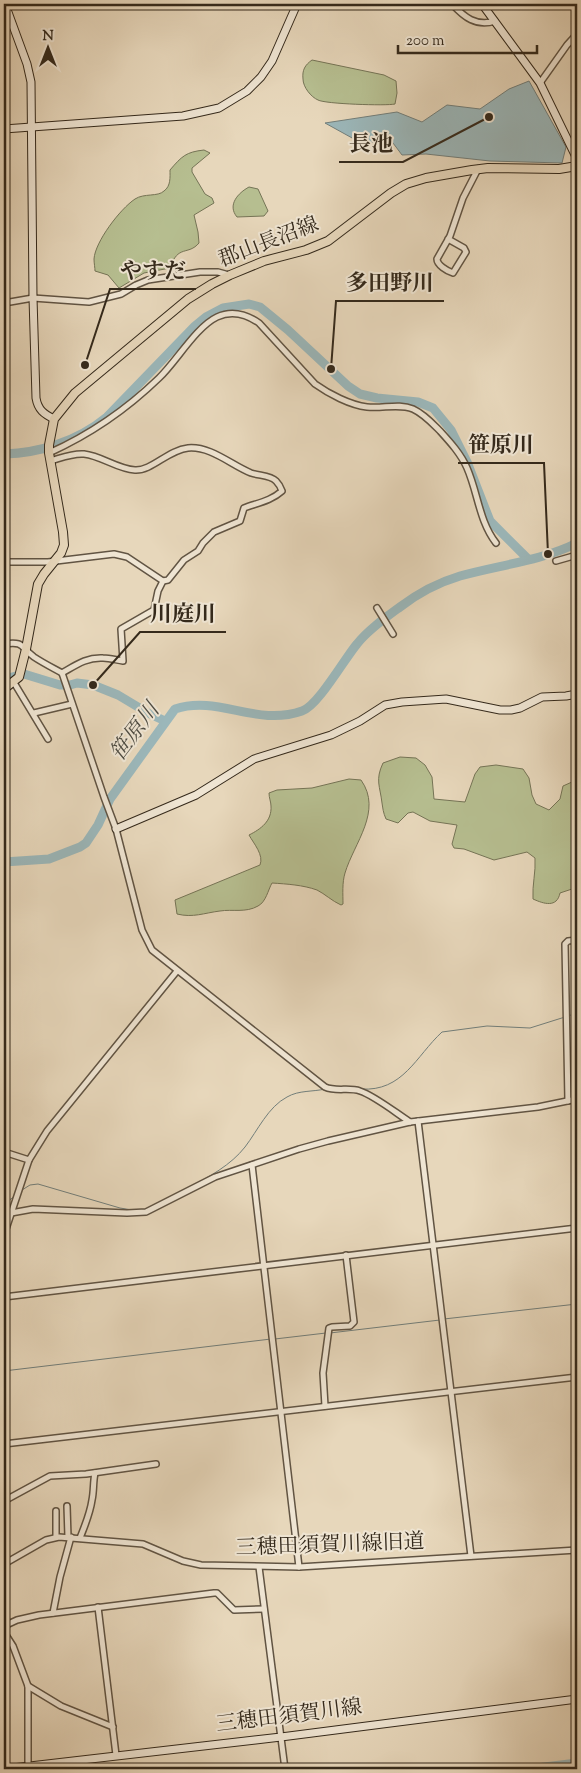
<svg xmlns="http://www.w3.org/2000/svg" width="581" height="1773" font-family="'Sorts Mill Goudy','Noto Serif JP',serif">
<style>
.green{fill:#b6be90;stroke:#757456}
.water{fill:#9bb7ba;stroke:#727e7a}
.lines{fill:none;stroke-linecap:round;stroke-linejoin:round}
.stream{stroke:#727e7a;stroke-width:1}
.river{stroke:#9bb7ba;stroke-width:9}
.street-casing{stroke:#615443;stroke-width:8}
.secondary-casing{stroke:#34291b;stroke-width:9}
.primary-casing{stroke:#34291b;stroke-width:10}
.street{stroke:#efe5d3;stroke-width:5}
.secondary{stroke:#efe5d3;stroke-width:7}
.primary{stroke:#e7d7bb;stroke-width:8}
.labels{text-anchor:middle;dominant-baseline:central;stroke-width:4;stroke-linejoin:round;paint-order:stroke}
.street-label{font-size:21px;fill:#34291b;stroke:#efe5d3}
.water-label{font-size:22px;font-style:italic;fill:#4e4c43;stroke:#efe5d3}
.leader{fill:none;stroke:#34291b;stroke-width:2}
.callout-dot{fill:#34291b;stroke:#efe5d3;stroke-width:2}
.callout-label{font-size:22px;text-anchor:middle;font-weight:bold;fill:#34291b;stroke:#efe5d3;stroke-width:4;stroke-linejoin:round;paint-order:stroke}
</style>
<rect width="100%" height="100%" fill="#e7d7bb"/>
<filter id="stains"><feTurbulence type="fractalNoise" baseFrequency=".004" numOctaves="4"/><feColorMatrix values="0 0 0 0 .2 0 0 0 0 .09 0 0 0 0 .02 0 0 0 .5 -.17"/></filter>
<radialGradient id="worn" r=".72"><stop offset=".6" stop-color="#630" stop-opacity="0"/><stop offset="1" stop-color="#630" stop-opacity=".3"/></radialGradient>
<!-- green -->
<g class="green">
<path d="M 312,60 L 384,75 L 396,81 L 397,93 L 395,104 C 386,106 325,104 318,100 C 311,97 303,87 303,79 C 302,70 305,65 312,60 Z"/>
<path d="M 204,150 L 210,153 L 192,168 L 192,172 L 205,194 L 212,198 L 214,203 L 194,215 L 198,232 L 199,243 C 188,256 178,244 170,268 L 144,273 L 119,288 L 108,275 L 95,271 C 95,268 94,263 94,259 C 95,242 120,209 135,199 C 144,193 158,197 164,191 C 171,186 170,177 170,170 C 182,156 186,152 204,150 Z"/>
<path d="M 249,187 L 258,189 L 268,211 L 264,216 L 237,217 C 227,205 238,193 249,187 Z"/>
<path d="M 400,757 L 416,758 L 425,765 L 432,777 L 434,799 L 465,802 L 475,774 L 480,767 L 496,765 L 523,769 L 529,778 L 532,795 L 536,804 L 549,810 L 560,799 L 563,786 L 572,782 L 577,784 L 577,885 L 572,889 L 560,893 C 557,908 544,904 533,899 C 532,885 536,872 535,858 L 527,852 L 494,860 L 464,849 L 454,848 L 452,844 L 457,825 L 430,821 L 413,812 L 408,813 L 398,823 L 386,819 C 383,812 383,809 382,803 C 380,786 375,780 383,763 Z"/>
<path d="M 349,779 L 361,780 C 383,811 354,843 345,873 C 342,883 343,894 343,904 L 341,905 C 332,901 325,894 317,890 C 303,885 287,884 272,883 C 268,890 266,902 258,906 C 246,913 232,909 220,911 C 204,913 193,918 177,914 L 175,900 L 260,865 C 264,855 254,844 249,835 C 261,829 272,821 271,806 C 271,802 269,798 269,793 L 277,790 L 312,788 Z"/>
</g>
<!-- water -->
<path class="water" d="M 529,81 L 566,147 L 562,163 L 490,161 L 426,154 L 402,155 L 390,139 L 363,144 L 325,123 L 397,112 L 422,122 L 447,105 L 480,109 L 509,89 Z"/>
<g class="lines">
<!-- stream -->
<g class="stream">
<path d="M 568,1016 L 577,1013"/>
<path d="M 361,1089 C 403,1092 416,1056 442,1032 L 487,1026 L 530,1028 L 565,1017"/>
<path d="M 188,1188 C 209,1177 231,1165 245,1147 C 258,1130 268,1107 287,1097 C 299,1090 313,1092 325,1089"/>
<path d="M 22,1190 L 30,1185 L 38,1184 L 120,1208 L 132,1210"/>
<path d="M 4,1204 L 15,1196"/>
<path d="M 444,1319 L 577,1304"/>
<path d="M 330,1333 L 440,1320"/>
<path d="M 275,1339 L 326,1333"/>
<path d="M 4,1371 L 271,1339"/>
</g>
<!-- river -->
<g class="river">
<path d="M 4,454 C 40,453 78,441 107,417 L 195,326 L 206,317 L 223,308 L 249,304 L 260,307 L 288,330 L 348,386 L 360,394 L 377,398 L 418,402 L 433,408 L 451,430 L 467,462 L 490,521 L 528,559"/>
<path d="M 4,679 L 24,674 L 60,685 L 70,685 L 77,683 L 93,685 L 118,695 L 148,713 L 165,721"/>
<path d="M 4,862 L 49,859 L 80,847 L 86,843 L 98,825 L 110,799 L 175,709 C 219,695 256,727 302,711 C 318,706 345,658 357,644 C 368,630 385,618 400,607 C 417,594 440,582 460,576 C 499,565 541,561 577,543"/>
<path d="M 528,1769 L 577,1763"/>
</g>
<defs>
<g id="street">
<path d="M 452,4 C 464,17 476,27 495,21"/>
<path d="M 540,83 L 567,45 L 577,34"/>
<path d="M 448,239 L 464,248 L 466,252 L 453,273 C 447,271 437,265 437,259 L 450,236 L 463,198 L 478,169"/>
<path d="M 4,300 L 10,302 L 33,298 L 89,302 L 121,294 L 136,285 L 148,280 L 200,272 L 218,272 L 229,275"/>
<path d="M 49,453 C 89,435 127,409 159,378 C 176,362 196,327 217,317 C 232,310 246,314 259,323 L 315,384 C 329,394 350,405 367,407 C 382,409 399,403 413,409 C 424,414 432,423 440,431 C 450,442 461,454 467,468 C 478,493 479,521 496,543"/>
<path d="M 50,461 C 61,458 72,453 84,454 C 102,456 117,469 135,470 C 152,471 168,450 188,448 C 211,446 231,465 251,473 C 260,476 270,475 276,481 C 279,484 281,488 282,491 C 271,501 257,503 244,508 L 240,521 L 214,532 L 203,543 L 198,551 L 184,560 L 168,580 L 163,581 L 158,591 L 154,610 L 121,629 L 123,661 C 116,660 110,658 103,658 C 87,657 76,665 62,673"/>
<path d="M 556,561 L 577,555"/>
<path d="M 4,562 L 48,562 L 114,554 L 127,557 L 163,581"/>
<path d="M 377,608 L 393,634"/>
<path d="M 4,644 C 25,641 20,647 34,657 C 43,663 53,668 62,673 L 104,797 L 116,829 L 142,930 L 152,950 L 325,1087 C 336,1092 349,1087 360,1091 C 375,1096 396,1113 410,1122"/>
<path d="M 13,681 L 48,739"/>
<path d="M 34,713 L 72,704"/>
<path d="M 568,1101 L 565,944 L 568,941 L 577,940"/>
<path d="M 418,1121 L 471,1556"/>
<path d="M 4,1152 L 29,1160"/>
<path d="M 252,1165 L 299,1567"/>
<path d="M 4,1217 L 11,1213 L 33,1209 L 127,1213 L 146,1212 L 215,1177 L 299,1149 L 328,1141 L 410,1122 L 538,1107 L 577,1099"/>
<path d="M 4,1235 L 29,1160 L 47,1131 L 177,971"/>
<path d="M 4,1297 L 577,1228"/>
<path d="M 325,1406 L 323,1373 L 329,1328 L 332,1327 L 350,1326 L 354,1322 L 346,1255"/>
<path d="M 4,1444 L 577,1377"/>
<path d="M 4,1501 L 50,1476 L 86,1474 L 156,1464"/>
<path d="M 67,1506 L 68,1537"/>
<path d="M 56,1537 L 56,1511"/>
<path d="M 80,1538 C 85,1525 90,1514 92,1500 C 94,1491 93,1482 95,1473"/>
<path d="M 4,1564 L 46,1540 L 59,1537 L 143,1544 L 183,1561 L 201,1565 L 299,1567 L 577,1550"/>
<path d="M 259,1567 L 285,1769"/>
<path d="M 98,1607 L 116,1755"/>
<path d="M 53,1613 L 60,1577 L 71,1537"/>
<path d="M 4,1626 L 17,1620 L 39,1615 L 214,1593 L 217,1593 L 234,1610 L 264,1609"/>
<path d="M 4,1632 L 13,1646 L 28,1686 L 28,1769"/>
<path d="M 28,1686 L 61,1706 L 113,1727"/>
</g>
<g id="secondary">
<path d="M 5,4 L 27,64 L 31,82 L 33,298 L 36,398 C 38,410 44,414 54,419"/>
<path d="M 482,4 L 540,83 L 577,159"/>
<path d="M 4,129 L 183,116 L 219,108 L 247,91 L 261,77 L 272,61 L 297,4"/>
<path d="M 116,829 L 196,795 L 254,759 L 331,735 L 360,721 L 385,705 L 402,702 L 446,699 L 500,710 L 511,710 L 520,708 L 542,697 L 566,696 L 577,694"/>
<path d="M 4,1769 L 281,1737 L 577,1699"/>
</g>
<path id="primary" d="M 4,689 L 19,677 L 26,649 L 38,584 L 44,574 L 61,553 L 64,545 L 63,532 L 49,453 L 49,445 L 54,419 L 75,393 L 188,299 L 212,284 L 230,275 L 264,261 L 306,250 L 328,241 L 391,193 L 406,184 L 426,178 L 472,170 L 488,168 L 559,169 L 577,166"/>
</defs>
<!-- street casing -->
<use href="#street" class="street-casing"/>
<!-- secondary casing -->
<use href="#secondary" class="secondary-casing"/>
<!-- primary casing -->
<use href="#primary" class="primary-casing"/>
<!-- street -->
<use href="#street" class="street"/>
<!-- secondary -->
<use href="#secondary" class="secondary"/>
<!-- primary -->
<use href="#primary" class="primary"/>
</g>
<g class="labels">
<!-- street labels -->
<g class="street-label">
<text transform="translate(269 243) rotate(-21)">郡山長沼線</text>
<text transform="translate(330 1546) rotate(-2)">三穂田須賀川線旧道</text>
<text transform="translate(289 1717) rotate(-7)">三穂田須賀川線</text>
</g>
<!-- water labels -->
<g class="water-label">
<text transform="translate(136 733) rotate(-53)">笹原川</text>
</g>
</g>
<!-- callouts -->
<path class="leader" d="M489 117L403 162H339M85 365L110 289H196M331 369L336 301H444M548 554L544 463H458M93 685L140 632H226"/>
<g class="callout-dot">
<circle cx="489" cy="117" r="5"/>
<circle cx="85" cy="365" r="5"/>
<circle cx="331" cy="369" r="5"/>
<circle cx="548" cy="554" r="5"/>
<circle cx="93" cy="685" r="5"/>
</g>
<g class="callout-label">
<text x="371" y="151">長池</text>
<text x="153" y="278">やすだ</text>
<text x="390" y="290">多田野川</text>
<text x="501" y="452">笹原川</text>
<text x="183" y="621">川庭川</text>
</g>
<!-- margin -->
<rect width="581" height="1773" fill="none" stroke="#e7d7bb" stroke-width="20"/>
<rect x="5" y="5" width="571" height="1763" fill="none" stroke="#34291b" stroke-width="2.5"/>
<rect x="10" y="10" width="561" height="1753" fill="none" stroke="#34291b"/>
<!-- north arrow -->
<g transform="translate(48 48)" stroke="#efe5d3" stroke-width="4" paint-order="stroke">
<path d="M0-4L9 19L0 12L-9 19Z" fill="#34291b"/>
<text y="-8" font-size="14" font-weight="bold" text-anchor="middle" fill="#34291b">N</text>
</g>
<!-- scale -->
<path d="M398 45v8h139v-8" fill="none" stroke="#34291b" stroke-width="2.5"/>
<text x="406" y="45" font-size="15" fill="#34291b" stroke="#efe5d3" stroke-width="4" paint-order="stroke">200 m</text>
<rect width="100%" height="100%" filter="url(#stains)"/>
<rect width="100%" height="100%" fill="url(#worn)"/>
</svg>
